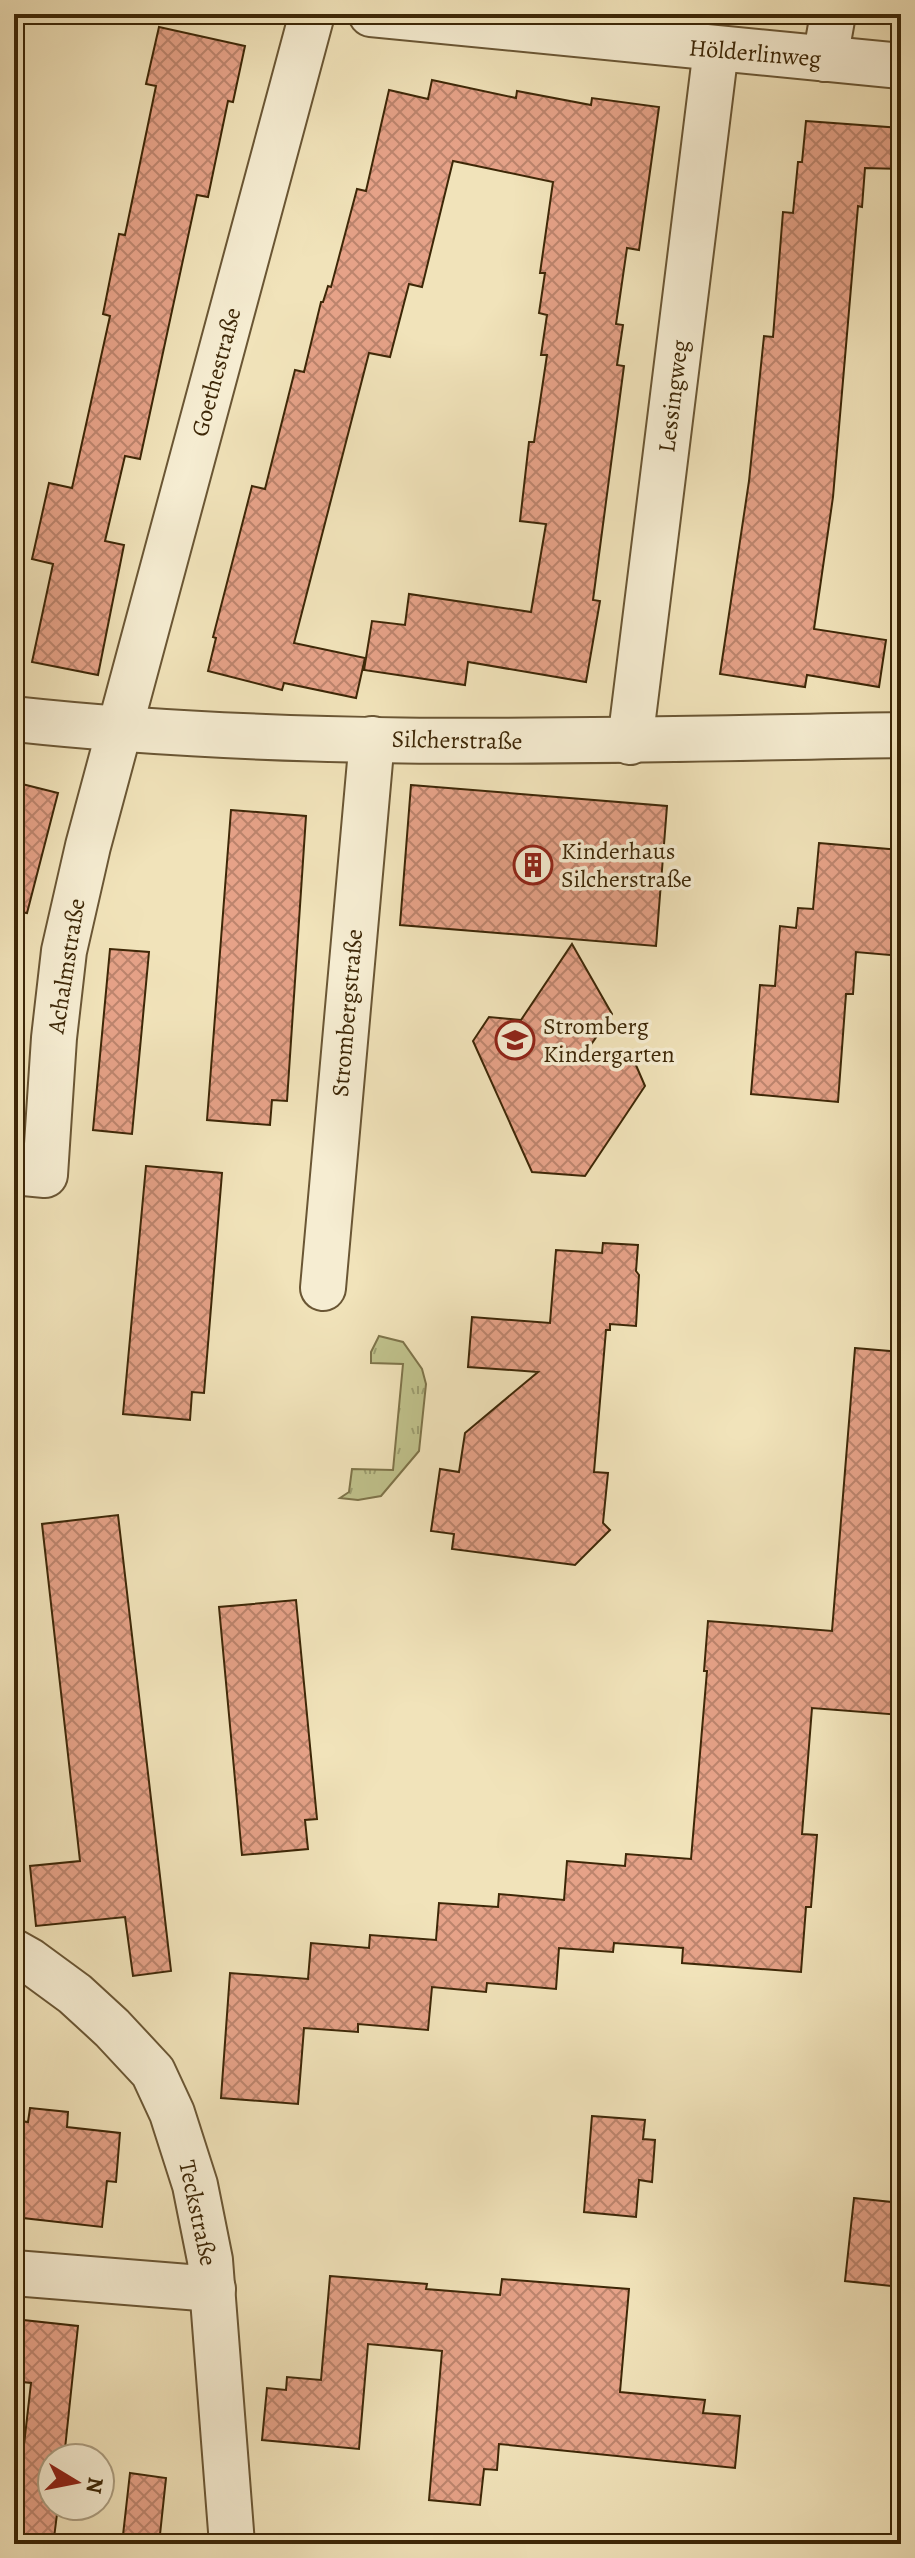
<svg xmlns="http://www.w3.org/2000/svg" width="915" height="2558" font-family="Alegreya,serif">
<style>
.grass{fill:url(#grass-tufts);stroke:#7e744a;stroke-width:2}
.building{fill:url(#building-cross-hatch);stroke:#3d2707;stroke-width:2}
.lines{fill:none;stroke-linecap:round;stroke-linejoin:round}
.minor-casing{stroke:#6a5634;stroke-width:48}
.minor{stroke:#f6edd2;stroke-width:44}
.labels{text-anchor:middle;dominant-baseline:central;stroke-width:7;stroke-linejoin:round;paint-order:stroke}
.street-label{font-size:24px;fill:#3d2707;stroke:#f6edd2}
.poi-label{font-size:24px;fill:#3d2707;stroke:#f6edd2;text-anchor:start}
</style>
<defs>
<pattern id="grass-tufts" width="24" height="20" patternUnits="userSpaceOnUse" patternTransform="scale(2)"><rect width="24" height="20" fill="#c0c28c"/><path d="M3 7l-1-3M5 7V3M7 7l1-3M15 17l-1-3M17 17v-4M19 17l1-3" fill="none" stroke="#9d9e70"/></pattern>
<pattern id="building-cross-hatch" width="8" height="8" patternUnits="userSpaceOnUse" patternTransform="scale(2)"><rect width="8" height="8" fill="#e6a288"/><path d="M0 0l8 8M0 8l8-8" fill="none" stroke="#bc846d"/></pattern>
</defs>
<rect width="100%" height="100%" fill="#f1e3ba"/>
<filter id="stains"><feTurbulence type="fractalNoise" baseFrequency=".0025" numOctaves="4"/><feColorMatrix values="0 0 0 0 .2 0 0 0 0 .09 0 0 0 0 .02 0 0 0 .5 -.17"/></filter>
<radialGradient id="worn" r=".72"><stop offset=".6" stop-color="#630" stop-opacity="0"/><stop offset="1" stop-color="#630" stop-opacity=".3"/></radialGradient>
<!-- grass -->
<path class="grass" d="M 379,1336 L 403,1342 L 422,1369 L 426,1384 L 419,1451 L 381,1496 L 358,1500 L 340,1498 L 349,1492 L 352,1469 L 393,1470 L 403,1364 L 371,1363 L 371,1352 Z"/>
<!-- building -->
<g class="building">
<path d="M 159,27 L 245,46 L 233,102 L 228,101 L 208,197 L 197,195 L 140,459 L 125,456 L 105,541 L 124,545 L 98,675 L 32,662 L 53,564 L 32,559 L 49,483 L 72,488 L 110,316 L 103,314 L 119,234 L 125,235 L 156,86 L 146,84 Z"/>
<path d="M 432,80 L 516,98 L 517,91 L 591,105 L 592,98 L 659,107 L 639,250 L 627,248 L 616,324 L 623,325 L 617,365 L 624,366 L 593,600 L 600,601 L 586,682 L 468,662 L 465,685 L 364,670 L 372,621 L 405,625 L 409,594 L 531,612 L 546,524 L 520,521 L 529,442 L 534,442 L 547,355 L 541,355 L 547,315 L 539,313 L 545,273 L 540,273 L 553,182 L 453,161 L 422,287 L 409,284 L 390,357 L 369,353 L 294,643 L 365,658 L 356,698 L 284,683 L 282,690 L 208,671 L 216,638 L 213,637 L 252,486 L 265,489 L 295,370 L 304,372 L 321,302 L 323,302 L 328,286 L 331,287 L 357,189 L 366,191 L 389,90 L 428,99 Z"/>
<path d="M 806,121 L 901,128 L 901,169 L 865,168 L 862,207 L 858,206 L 833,497 L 814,629 L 886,640 L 879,687 L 807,675 L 805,687 L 720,674 L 749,481 L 764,336 L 773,337 L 783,212 L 793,213 L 798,162 L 802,162 Z"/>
<path d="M 14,782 L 58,793 L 27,913 L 14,911 Z"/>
<path d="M 411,785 L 667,806 L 656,946 L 400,925 Z"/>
<path d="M 231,810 L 306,816 L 287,1101 L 272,1100 L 270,1125 L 207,1120 Z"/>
<path d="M 819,843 L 900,850 L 897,873 L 901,873 L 901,956 L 856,952 L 853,994 L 846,994 L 838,1102 L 751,1094 L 760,985 L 775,986 L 780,926 L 796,928 L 798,908 L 813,909 Z"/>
<path d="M 572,944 L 612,1014 L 586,1052 L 632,1056 L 645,1086 L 585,1176 L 532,1172 L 473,1041 L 489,1017 L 521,1020 Z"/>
<path d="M 110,949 L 149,952 L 132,1134 L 93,1130 Z"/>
<path d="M 146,1166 L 222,1173 L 204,1393 L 192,1392 L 190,1420 L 123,1414 Z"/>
<path d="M 603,1243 L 638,1245 L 636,1271 L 639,1275 L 636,1326 L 610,1324 L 610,1330 L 606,1330 L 594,1472 L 608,1473 L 603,1523 L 610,1530 L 575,1565 L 452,1549 L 454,1534 L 431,1531 L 440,1469 L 459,1472 L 465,1433 L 538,1372 L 468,1367 L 472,1317 L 550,1323 L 556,1250 L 602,1253 Z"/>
<path d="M 855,1348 L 901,1352 L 901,1715 L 812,1708 L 802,1834 L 817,1835 L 811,1907 L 806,1907 L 801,1972 L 682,1963 L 683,1948 L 614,1943 L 613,1952 L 559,1948 L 556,1989 L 487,1983 L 486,1992 L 432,1987 L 428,2030 L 358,2024 L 358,2032 L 304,2028 L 298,2104 L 221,2098 L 230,1973 L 308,1979 L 311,1943 L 369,1948 L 370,1935 L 436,1940 L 439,1903 L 498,1907 L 499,1894 L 564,1900 L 567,1861 L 625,1866 L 626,1854 L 691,1859 L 707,1671 L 704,1671 L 708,1621 L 832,1631 Z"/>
<path d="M 118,1515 L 171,1971 L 133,1976 L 125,1917 L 36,1926 L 30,1866 L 80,1861 L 42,1524 Z"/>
<path d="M 296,1600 L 317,1819 L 305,1820 L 308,1849 L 242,1855 L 219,1607 Z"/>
<path d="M 30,2108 L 68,2112 L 67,2127 L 120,2133 L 116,2182 L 107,2181 L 102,2227 L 14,2217 L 14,2120 L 28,2122 Z"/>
<path d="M 592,2116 L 645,2120 L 643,2139 L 655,2140 L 652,2182 L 639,2180 L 636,2217 L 584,2212 Z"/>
<path d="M 854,2198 L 901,2203 L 901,2287 L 845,2281 Z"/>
<path d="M 330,2276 L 427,2284 L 426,2289 L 500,2295 L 502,2279 L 629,2289 L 620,2392 L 705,2400 L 703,2413 L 740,2416 L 735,2468 L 499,2444 L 497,2470 L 484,2469 L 480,2505 L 429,2500 L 442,2351 L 368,2344 L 359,2449 L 262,2440 L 267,2388 L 286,2390 L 287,2377 L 321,2380 Z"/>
<path d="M 14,2319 L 78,2326 L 64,2458 L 52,2458 L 52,2506 L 58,2506 L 54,2538 L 14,2533 L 14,2470 L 21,2471 L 31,2383 L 14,2381 Z"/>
<path d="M 130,2473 L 166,2478 L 159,2544 L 122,2544 Z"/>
</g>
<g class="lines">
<defs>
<g id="minor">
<path d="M 371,14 L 901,66"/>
<path d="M 825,59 L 833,14"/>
<path d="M 14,719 C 308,751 606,740 901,735"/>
<path d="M 630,742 L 716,49"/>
<path d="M 14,1172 L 45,1175 L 54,1038 L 64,951 L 88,846 L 312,14"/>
<path d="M 323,1288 L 372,739"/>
<path d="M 14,1952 L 30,1961 L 75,1994 L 112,2028 L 153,2072 L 172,2113 L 195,2185 L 210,2260 L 232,2544"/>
<path d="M 14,2273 L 213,2289"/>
</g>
</defs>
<!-- minor casing -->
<use href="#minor" class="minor-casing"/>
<!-- minor -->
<use href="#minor" class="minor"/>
</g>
<!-- icons -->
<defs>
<symbol id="building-ring" viewBox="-11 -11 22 22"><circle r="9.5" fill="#f6edd2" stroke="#8f2418" stroke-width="1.5"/><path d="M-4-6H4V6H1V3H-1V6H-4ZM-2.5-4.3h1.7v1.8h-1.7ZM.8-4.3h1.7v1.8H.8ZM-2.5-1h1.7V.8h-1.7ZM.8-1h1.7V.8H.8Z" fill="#8f2418"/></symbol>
<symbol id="school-ring" viewBox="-11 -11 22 22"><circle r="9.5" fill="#f6edd2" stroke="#8f2418" stroke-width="1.5"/><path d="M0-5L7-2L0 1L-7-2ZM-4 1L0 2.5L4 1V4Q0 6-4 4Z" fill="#8f2418"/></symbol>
</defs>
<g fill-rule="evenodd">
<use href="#building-ring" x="511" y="843" width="44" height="44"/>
<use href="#school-ring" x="493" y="1018" width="44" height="44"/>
</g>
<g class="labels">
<!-- street labels -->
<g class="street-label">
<text transform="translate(755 53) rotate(5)">Hölderlinweg</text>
<text transform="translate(216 372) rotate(-75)">Goethestraße</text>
<text transform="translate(673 396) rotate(-83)">Lessingweg</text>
<text transform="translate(457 740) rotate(1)">Silcherstraße</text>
<text transform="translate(66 966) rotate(-81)">Achalmstraße</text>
<text transform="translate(347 1013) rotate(-85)">Strombergstraße</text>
<text transform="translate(198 2213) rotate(78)">Teckstraße</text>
</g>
<!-- poi labels -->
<g class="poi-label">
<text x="561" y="851">Kinderhaus<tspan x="561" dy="28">Silcherstraße</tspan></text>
<text x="543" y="1026">Stromberg<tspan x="543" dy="28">Kindergarten</tspan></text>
</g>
</g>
<!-- margin -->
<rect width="915" height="2558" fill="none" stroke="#f1e3ba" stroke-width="48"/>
<rect x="16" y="16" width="883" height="2526" fill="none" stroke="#3d2707" stroke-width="4"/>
<rect x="24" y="24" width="867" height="2510" fill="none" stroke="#3d2707" stroke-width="2"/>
<!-- north arrow -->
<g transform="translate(76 2482) rotate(100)"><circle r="38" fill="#f6edd2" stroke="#ac9e81" stroke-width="2"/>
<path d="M0-6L14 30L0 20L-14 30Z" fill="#8f2418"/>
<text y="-12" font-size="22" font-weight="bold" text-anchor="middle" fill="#3d2707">N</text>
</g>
<rect width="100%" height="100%" filter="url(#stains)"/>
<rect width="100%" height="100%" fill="url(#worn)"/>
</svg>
